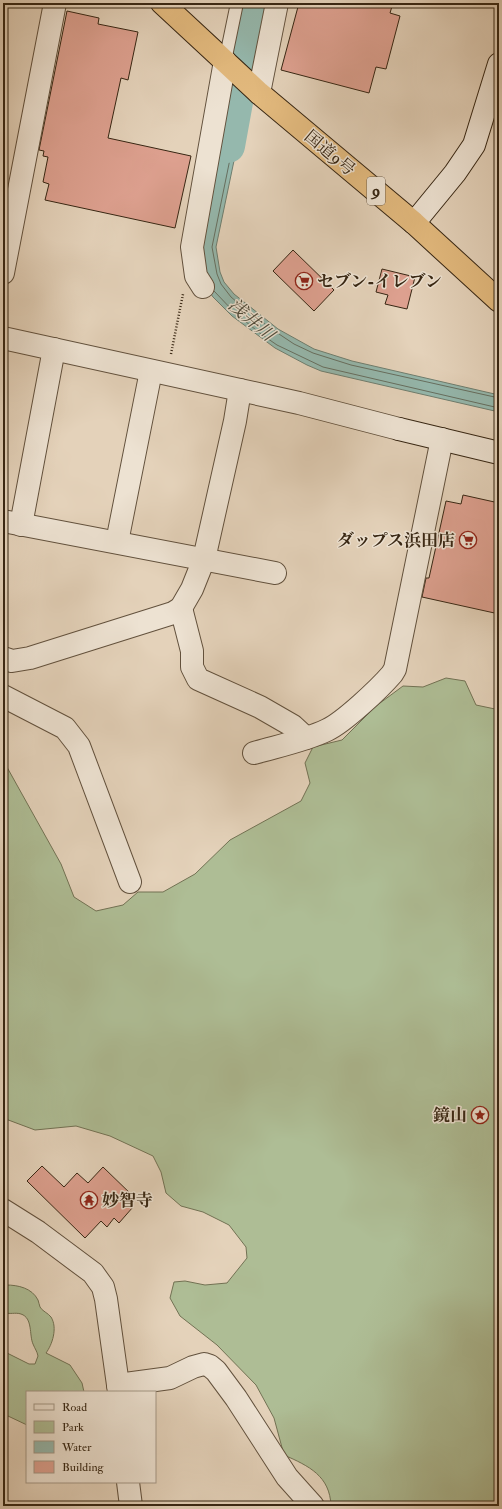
<svg xmlns="http://www.w3.org/2000/svg" width="502" height="1509" font-family="'IM FELL Double Pica','Noto Serif JP',serif">
<style>
.green{fill:#aebd95;stroke:#727254}
.water{fill:#95b8ad;stroke:#6f7e6f}
.lines{fill:none;stroke-linecap:round;stroke-linejoin:round}
.shore{stroke:#666f60;stroke-width:1}
.river{stroke:#95b8ad;stroke-width:34}
.building{fill:#dda08f;stroke:#372613}
.lane-casing{stroke:#62513d;stroke-width:14}
.street-casing{stroke:#62513d;stroke-width:24}
.secondary-casing{stroke:#372613;stroke-width:24}
.highway-casing{stroke:#372613;stroke-width:24}
.path{stroke:#372613;stroke-width:2.5;stroke-dasharray:1 2;stroke-linecap:butt}
.lane{stroke:#ede2d2;stroke-width:12}
.street{stroke:#ede2d2;stroke-width:22}
.secondary{stroke:#ede2d2;stroke-width:22}
.highway{stroke:#e2b97d;stroke-width:22}
.labels{text-anchor:middle;dominant-baseline:central;stroke-width:3;stroke-linejoin:round;paint-order:stroke}
.shield{fill:#ede2d2;stroke:#6e5e4c;stroke-width:1}
.shield-label{font-size:16px;font-weight:bold;fill:#372613}
.street-label{font-size:17px;fill:#372613;stroke:#ede2d2}
.poi-label{font-size:17px;font-weight:bold;fill:#372613;stroke:#ede2d2;text-anchor:start}
.water-label{font-size:18px;font-style:italic;fill:#4e4a3a;stroke:#ede2d2}
</style>
<rect width="100%" height="100%" fill="#e4d2ba"/>
<filter id="stains"><feTurbulence type="fractalNoise" baseFrequency=".005" numOctaves="4"/><feColorMatrix values="0 0 0 0 .2 0 0 0 0 .09 0 0 0 0 .02 0 0 0 .5 -.17"/></filter>
<radialGradient id="worn" r=".72"><stop offset=".6" stop-color="#630" stop-opacity="0"/><stop offset="1" stop-color="#630" stop-opacity=".3"/></radialGradient>
<!-- green -->
<g class="green">
<path d="M 446,678 L 465,681 L 476,705 L 495,709 L 499,705 L 499,1506 L 331,1506 C 330,1476 309,1466 284,1455 L 274,1418 L 256,1385 L 217,1345 L 180,1316 L 170,1298 L 174,1282 L 185,1281 L 205,1285 L 227,1283 L 247,1258 L 246,1247 L 229,1225 L 203,1212 L 181,1206 L 166,1193 L 161,1172 L 153,1156 L 110,1136 L 76,1126 L 35,1130 L 3,1118 L 3,760 L 61,864 L 74,897 L 96,911 L 123,905 L 138,892 L 163,892 L 195,874 L 230,840 L 301,801 L 310,783 L 305,763 L 313,747 L 342,740 L 376,706 L 403,686 L 423,687 Z"/>
<path d="M 6,1285 C 18,1285 32,1288 38,1300 C 39,1302 39,1305 40,1307 C 42,1311 48,1313 51,1317 C 58,1328 52,1345 46,1353 L 70,1365 L 82,1383 L 84,1392 L 27,1392 L 27,1425 L 8,1416 L 3,1418 L 3,1351 L 29,1364 L 35,1364 L 38,1356 C 37,1351 35,1349 33,1344 C 29,1335 33,1318 21,1314 C 15,1312 10,1315 3,1312 L 3,1289 Z"/>
</g>
<!-- water -->
<g class="water">
<path d="M 243,3 L 267,3 L 256,60 L 235,42 Z"/>
<path d="M 225,89 L 245,108 L 216,247 L 220,272 L 224,282 L 234,294 L 278,329 L 314,349 L 352,361 L 499,395 L 499,412 L 321,371 L 307,365 L 275,348 L 232,316 L 213,297 L 203,282 L 198,265 Z"/>
</g>
<g class="lines">
<!-- shore -->
<g class="shore">
<path d="M 247,3 L 240,40 L 252,50 L 254,49 L 263,3"/>
<path d="M 252,3 L 245,38 L 248,41 L 251,39 L 258,3"/>
<path d="M 230,99 L 240,110 L 212,247 L 217,274 L 221,284 L 231,297 L 251,314 L 276,332 L 294,344 L 313,353 L 351,365 L 499,398"/>
<path d="M 214,291 L 235,313 L 261,334 L 277,345 L 323,367 L 499,408"/>
</g>
<!-- river -->
<path class="river" d="M 228,146 L 254,3"/>
</g>
<!-- building -->
<g class="building">
<path d="M 299,3 L 393,3 L 390,13 L 400,16 L 386,69 L 376,67 L 369,93 L 281,70 Z"/>
<path d="M 67,11 L 99,18 L 98,24 L 138,32 L 128,80 L 121,78 L 108,138 L 191,156 L 175,228 L 45,200 L 49,184 L 43,182 L 48,157 L 43,156 L 44,151 L 39,150 Z"/>
<path d="M 293,250 L 334,290 L 314,311 L 273,271 Z"/>
<path d="M 382,269 L 415,277 L 407,309 L 385,304 L 388,295 L 376,292 Z"/>
<path d="M 463,495 L 499,503 L 499,614 L 422,597 L 426,578 L 429,578 L 446,501 L 461,504 Z"/>
<path d="M 42,1166 L 64,1187 L 77,1173 L 88,1183 L 103,1167 L 134,1197 L 129,1203 L 133,1207 L 119,1223 L 114,1218 L 107,1227 L 101,1221 L 85,1238 L 27,1181 Z"/>
</g>
<g class="lines">
<defs>
<path id="lane" d="M 225,61 L 237,3"/>
<g id="street">
<path d="M 259,93 L 277,3"/>
<path d="M 3,273 L 55,3"/>
<path d="M 203,287 L 196,276 L 192,247 L 225,61"/>
<path d="M 3,338 L 299,403 L 399,429"/>
<path d="M 3,521 L 275,573"/>
<path d="M 21,525 L 54,349"/>
<path d="M 117,542 L 151,371"/>
<path d="M 181,608 L 192,651 L 192,667 L 198,679 L 260,707 L 293,726 L 306,738"/>
<path d="M 3,658 L 12,661 L 30,658 L 173,613 L 181,608 L 192,589 L 204,559 L 235,421 L 240,390"/>
<path d="M 3,696 L 65,728 L 79,746 L 130,882"/>
<path d="M 254,753 C 278,746 304,741 327,730 C 344,722 379,689 392,674 L 395,669 L 442,439"/>
<path d="M 3,1210 L 38,1232 L 93,1273 L 103,1287 L 106,1299 L 119,1392"/>
<path d="M 118,1385 L 170,1378 L 193,1367 L 204,1364 L 210,1366 L 216,1371 L 236,1398 L 287,1477 L 313,1506"/>
<path d="M 128,1482 L 131,1506"/>
</g>
<g id="secondary">
<path d="M 414,223 L 455,173 L 474,145 L 499,64"/>
<path d="M 399,429 L 499,453"/>
</g>
<path id="highway" d="M 162,3 L 259,93 L 414,223 L 499,301"/>
</defs>
<!-- lane casing -->
<use href="#lane" class="lane-casing"/>
<!-- street casing -->
<use href="#street" class="street-casing"/>
<!-- secondary casing -->
<use href="#secondary" class="secondary-casing"/>
<!-- highway casing -->
<use href="#highway" class="highway-casing"/>
<!-- path -->
<path class="path" d="M 171,354 L 183,294"/>
<!-- lane -->
<use href="#lane" class="lane"/>
<!-- street -->
<use href="#street" class="street"/>
<!-- secondary -->
<use href="#secondary" class="secondary"/>
<!-- highway -->
<use href="#highway" class="highway"/>
</g>
<!-- icons -->
<defs>
<symbol id="supermarket-ring" viewBox="-11 -11 22 22"><circle r="9.5" fill="#ede2d2" stroke="#8f2418" stroke-width="1.5"/><path d="M-6-5.5h2.5l.6 2H6L4.5 2H-2.5L-4.4-4H-6ZM-1.5 3.2a1.3 1.3 0 1 0 .1 0ZM3 3.2a1.3 1.3 0 1 0 .1 0Z" fill="#8f2418"/></symbol>
<symbol id="sight-ring" viewBox="-11 -11 22 22"><circle r="9.5" fill="#ede2d2" stroke="#8f2418" stroke-width="1.5"/><path d="M0-6L1.8-2.2L6-1.7L2.9 1.2L3.7 5.4L0 3.3L-3.7 5.4L-2.9 1.2L-6-1.7L-1.8-2.2Z" fill="#8f2418"/></symbol>
<symbol id="temple-ring" viewBox="-11 -11 22 22"><circle r="9.5" fill="#ede2d2" stroke="#8f2418" stroke-width="1.5"/><path d="M0-6L5-2H3V0L6.5 2.5H4V6H1.5V3h-3V6H-4V2.5H-6.5L-3 0V-2H-5Z" fill="#8f2418"/></symbol>
</defs>
<g fill-rule="evenodd">
<use href="#supermarket-ring" x="294" y="271" width="20" height="20"/>
<use href="#supermarket-ring" x="458" y="530" width="20" height="20"/>
<use href="#sight-ring" x="470" y="1105" width="20" height="20"/>
<use href="#temple-ring" x="79" y="1190" width="20" height="20"/>
</g>
<g class="labels">
<!-- shield labels -->
<rect class="shield" x="367" y="177" width="18" height="28" rx="3"/>
<g class="shield-label">
<text x="376" y="191">9</text>
</g>
<!-- street labels -->
<g class="street-label">
<text transform="translate(330 153) rotate(40)">国道9号</text>
</g>
<!-- poi labels -->
<g class="poi-label">
<text x="317" y="281">セブン-イレブン</text>
<text x="455" y="540" text-anchor="end">ダップス浜田店</text>
<text x="467" y="1115" text-anchor="end">鏡山</text>
<text x="102" y="1200">妙智寺</text>
</g>
<!-- water labels -->
<g class="water-label">
<text transform="translate(251 320) rotate(41)">浅井川</text>
</g>
</g>
<!-- margin -->
<rect width="502" height="1509" fill="none" stroke="#e4d2ba" stroke-width="16"/>
<rect x="4" y="4" width="494" height="1501" fill="none" stroke="#372613" stroke-width="2"/>
<rect x="8" y="8" width="486" height="1493" fill="none" stroke="#372613"/>
<!-- legend -->
<rect x="26" y="1391" width="130" height="92" fill="#ede2d2" stroke="#a49786"/>
<rect x="34" y="1404" width="20" height="6" fill="#ede2d2" stroke="#a49786"/>
<text x="62" y="1411" font-size="12" fill="#372613">Road</text>
<rect x="34" y="1421" width="20" height="12" fill="#aebd95" stroke="#a49786"/>
<text x="62" y="1431" font-size="12" fill="#372613">Park</text>
<rect x="34" y="1441" width="20" height="12" fill="#95b8ad" stroke="#a49786"/>
<text x="62" y="1451" font-size="12" fill="#372613">Water</text>
<rect x="34" y="1461" width="20" height="12" fill="#dda08f" stroke="#a49786"/>
<text x="62" y="1471" font-size="12" fill="#372613">Building</text>
<rect width="100%" height="100%" filter="url(#stains)"/>
<rect width="100%" height="100%" fill="url(#worn)"/>
</svg>
